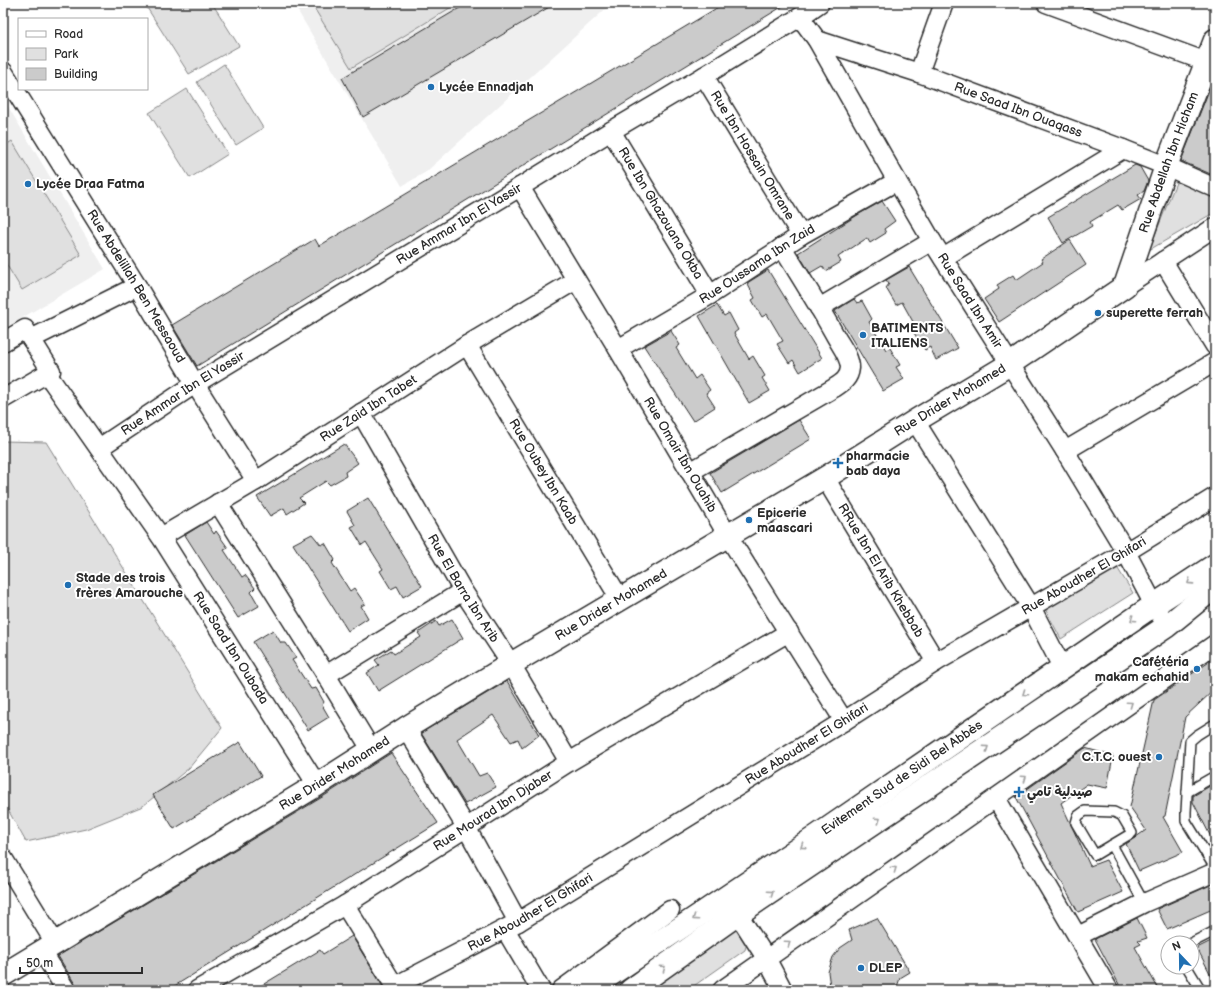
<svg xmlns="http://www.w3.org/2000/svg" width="1218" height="993" font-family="'Balsamiq Sans','Playpen Sans Arabic',sans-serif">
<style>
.built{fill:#efefef}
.green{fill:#e0e0e0;stroke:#868686}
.building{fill:#cbcbcb;stroke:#2b2b2b}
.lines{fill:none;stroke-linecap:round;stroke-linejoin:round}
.service-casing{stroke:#2b2b2b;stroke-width:12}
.minor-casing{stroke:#2b2b2b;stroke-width:21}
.tertiary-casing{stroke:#2b2b2b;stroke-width:25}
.trunk-casing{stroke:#2b2b2b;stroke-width:25}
.service{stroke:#fff;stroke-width:9}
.minor{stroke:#fff;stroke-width:18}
.tertiary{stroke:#fff;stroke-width:22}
.trunk{stroke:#fff;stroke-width:22}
.oneway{stroke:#a0a0a0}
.poi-dot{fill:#1f6fb2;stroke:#fff;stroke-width:1.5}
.labels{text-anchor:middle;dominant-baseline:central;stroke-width:4;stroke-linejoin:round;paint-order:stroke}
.poi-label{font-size:13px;font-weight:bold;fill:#2b2b2b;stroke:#fff;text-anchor:start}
.street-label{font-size:13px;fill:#2b2b2b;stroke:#fff}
</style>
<rect width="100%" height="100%" fill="#fff"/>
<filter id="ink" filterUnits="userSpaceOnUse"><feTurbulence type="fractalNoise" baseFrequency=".025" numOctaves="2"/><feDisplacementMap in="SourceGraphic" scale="8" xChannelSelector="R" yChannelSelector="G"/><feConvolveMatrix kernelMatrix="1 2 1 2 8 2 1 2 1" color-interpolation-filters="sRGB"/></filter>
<g filter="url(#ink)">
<!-- built -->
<g class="built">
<path d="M 293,3 L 612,3 L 426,172 L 402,186 Z"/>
<path d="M 3,98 L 105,269 L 3,329 Z"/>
</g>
<!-- green -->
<g class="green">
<path d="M 144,3 L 212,3 L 239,46 L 189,74 Z"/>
<path d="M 311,3 L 458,3 L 351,68 Z"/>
<path d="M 224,64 L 263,128 L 236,145 L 197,82 Z"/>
<path d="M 187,89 L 228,154 L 190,178 L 149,113 Z"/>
<path d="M 12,141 L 81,255 L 22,290 L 3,259 L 3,147 Z"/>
<path d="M 1177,180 L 1215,197 L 1215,212 L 1149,250 Z"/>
<path d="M 3,441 L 46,442 L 222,728 L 189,768 L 143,806 L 86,829 L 26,842 L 3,801 Z"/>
<path d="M 1113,561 L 1133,593 L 1061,639 L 1042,603 Z"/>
<path d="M 734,928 L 742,931 L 748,939 L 745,950 L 688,990 L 639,990 Z"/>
</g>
<!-- building -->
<g class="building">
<path d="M 468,3 L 556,3 L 363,117 L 342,78 Z"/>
<path d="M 725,3 L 788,3 L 197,366 L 172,325 L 315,239 L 319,246 Z"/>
<path d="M 1215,75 L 1215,176 L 1181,161 Z"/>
<path d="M 1135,165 L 1140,167 L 1148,181 L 1144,191 L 1138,195 L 1141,199 L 1122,210 L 1118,205 L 1090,222 L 1092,226 L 1063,243 L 1048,217 Z"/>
<path d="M 882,201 L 895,221 L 884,229 L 886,233 L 870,243 L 867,238 L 838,257 L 841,262 L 826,271 L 822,266 L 810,273 L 798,253 L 859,214 Z"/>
<path d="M 1070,240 L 1086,265 L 999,322 L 984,299 L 999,289 L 997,285 L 1013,275 L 1016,280 L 1043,262 L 1041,259 Z"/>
<path d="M 909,267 L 958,348 L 936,360 L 930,347 L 925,350 L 914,333 L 917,329 L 902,302 L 896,305 L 886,288 L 889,284 L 886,280 Z"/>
<path d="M 768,270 L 822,358 L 800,372 L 793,360 L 789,363 L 777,344 L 783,341 L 767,314 L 762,317 L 752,300 L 755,298 L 747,283 Z"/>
<path d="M 854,299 L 857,303 L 862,301 L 872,319 L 869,322 L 886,350 L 890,348 L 900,365 L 896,367 L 904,379 L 883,391 L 835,311 Z"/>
<path d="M 717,305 L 724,316 L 729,313 L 738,330 L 734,333 L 749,359 L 753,356 L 765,376 L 762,378 L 770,391 L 749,403 L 699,316 Z"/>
<path d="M 671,331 L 680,345 L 676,348 L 695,379 L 700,375 L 710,390 L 706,393 L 715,407 L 693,421 L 644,346 Z"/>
<path d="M 799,420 L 811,439 L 722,493 L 710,473 Z"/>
<path d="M 344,444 L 358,463 L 345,472 L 346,476 L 330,485 L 326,481 L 299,498 L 304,503 L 287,514 L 284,508 L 270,516 L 257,497 Z"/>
<path d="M 368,498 L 422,586 L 403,597 L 397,586 L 391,589 L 380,571 L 383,569 L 366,542 L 362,545 L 351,527 L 355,525 L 347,511 Z"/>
<path d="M 206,522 L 214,534 L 216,531 L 228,548 L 224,550 L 242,577 L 245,575 L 255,588 L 251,592 L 259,606 L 238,618 L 185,535 Z"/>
<path d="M 312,534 L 321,545 L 325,543 L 335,560 L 332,563 L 350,591 L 354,588 L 365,604 L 361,606 L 368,618 L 348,631 L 293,544 Z"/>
<path d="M 452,619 L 463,638 L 378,691 L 367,673 L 379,665 L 375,660 L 391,650 L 394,654 L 421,637 L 418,633 L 436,621 L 439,626 Z"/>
<path d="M 273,630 L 281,643 L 286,643 L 296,658 L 292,660 L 311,689 L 316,688 L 324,702 L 322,705 L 329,717 L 308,730 L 253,642 Z"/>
<path d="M 1215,658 L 1215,689 L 1185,717 L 1165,816 L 1163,817 L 1183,852 L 1139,871 L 1126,844 L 1146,830 L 1130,807 L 1154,700 Z"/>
<path d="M 507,681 L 539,735 L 522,748 L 518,739 L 511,742 L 493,715 L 457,739 L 479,776 L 487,773 L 496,787 L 465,804 L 421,733 Z"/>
<path d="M 240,742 L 261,776 L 174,829 L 153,795 Z"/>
<path d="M 1085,748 L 1113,756 L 1107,788 L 1087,784 L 1061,803 L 1090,866 L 1106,860 L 1123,892 L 1078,912 L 1016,797 Z"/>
<path d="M 391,753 L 438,823 L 168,990 L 76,990 L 75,984 L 58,956 L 324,796 Z"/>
<path d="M 1215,783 L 1215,845 L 1193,802 L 1193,796 Z"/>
<path d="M 1215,883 L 1215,908 L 1167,929 L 1157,909 Z"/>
<path d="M 877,918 L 910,972 L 900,978 L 896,990 L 833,990 L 830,986 L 828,972 L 833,957 L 840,948 L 852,940 L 849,930 Z"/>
<path d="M 1137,918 L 1147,938 L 1138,941 L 1141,944 L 1135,947 L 1159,990 L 1122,990 L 1095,939 Z"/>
<path d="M 352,936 L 385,990 L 254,990 L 320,950 L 323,954 Z"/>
<path d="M 1215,939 L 1215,983 L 1197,948 Z"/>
</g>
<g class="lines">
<defs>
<g id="service">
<path d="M 1215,729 L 1213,725 L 1197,735 L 1190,741 L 1186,812 L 1186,821 L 1215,868"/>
<path d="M 1187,792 L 1215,776"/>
<path d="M 1085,811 L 1114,812 L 1122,816 L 1132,833 L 1095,855 L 1076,823 L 1078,816 Z"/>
<path d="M 1112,845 L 1144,903"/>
<path d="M 1191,943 L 1215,931"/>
<path d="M 1187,967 L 1201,990"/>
</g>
<g id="minor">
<path d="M 1046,3 L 1215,65"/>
<path id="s1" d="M 800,17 L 817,40 L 897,181 L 932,241 L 1065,451 L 1126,552 L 1154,605 L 1167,626"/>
<path id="s2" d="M 817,40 L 919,73 L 1123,149 L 1166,166 L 1215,188"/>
<path id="s3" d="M 3,71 L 137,286 L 195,384 L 256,481"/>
<path d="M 919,73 L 944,3"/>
<path id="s4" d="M 704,76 L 801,235"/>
<path id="s5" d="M 611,131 L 710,295"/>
<path id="s6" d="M 520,187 L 618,349 L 728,536 L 844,721"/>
<path d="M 943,258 L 1123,149"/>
<path d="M 1163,261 L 1215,346"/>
<path d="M 1125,286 L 1215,227"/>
<path d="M 819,308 L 932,241"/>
<path d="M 31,339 L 137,286"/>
<path d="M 3,342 L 25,329 L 51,371 L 3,399"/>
<path id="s7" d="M 467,345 L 620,599"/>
<path id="s8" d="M 618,349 L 710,295 L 801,235 L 897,181"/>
<path id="s9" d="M 47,374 L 161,537 L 317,785"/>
<path id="s10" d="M 361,413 L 463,591 L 511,664 L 569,762"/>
<path d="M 915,421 L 1031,607 L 1062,667"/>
<path id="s11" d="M 99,448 L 195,384 L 520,187 L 611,131 L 704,76 L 800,17 L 820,3"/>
<path d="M 1065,451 L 1215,362"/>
<path d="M 690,472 L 834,388 C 842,383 849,379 850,368 C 850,357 841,346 836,337 C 819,306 800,276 782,247"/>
<path id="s12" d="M 825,478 L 936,662"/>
<path d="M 218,503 L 326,675 L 372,751"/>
<path id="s13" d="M 161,537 L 256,481 L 467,345 L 576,280"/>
<path d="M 326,675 L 463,591"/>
<path d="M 406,728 L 466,827 L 518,922"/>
<path d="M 996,798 L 1109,990"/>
<path d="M 3,858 L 55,943"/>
<path d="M 345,905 L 397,990"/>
<path d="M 738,914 L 766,958 L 783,990"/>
<path d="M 505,929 L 541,990"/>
<path d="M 1078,936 L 1144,903 L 1215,872"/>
<path d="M 42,951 L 66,990"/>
<path id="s14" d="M 395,986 L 518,922 L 844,721 L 936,662 L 1126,552 L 1215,497"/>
<path id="s15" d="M 197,990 L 345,905 L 569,762 L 789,632"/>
<path d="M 561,990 L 670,910"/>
<path d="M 722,990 L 1215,644"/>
</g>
<g id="tertiary">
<path id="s16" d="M 3,975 L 317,785 L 406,728 L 511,664 L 825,478 L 915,421 L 1010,364 L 1125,286 L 1166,166 L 1215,40"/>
</g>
<g id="trunk">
<path id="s17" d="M 588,990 L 814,838 L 1154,605 L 1215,565"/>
<path d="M 631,990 L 738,914 L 1167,626 L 1215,587"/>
</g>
</defs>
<!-- service casing -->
<use href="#service" class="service-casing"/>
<!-- minor casing -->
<use href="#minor" class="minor-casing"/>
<!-- tertiary casing -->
<use href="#tertiary" class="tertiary-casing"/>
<!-- trunk casing -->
<use href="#trunk" class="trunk-casing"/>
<!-- service -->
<use href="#service" class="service"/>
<!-- minor -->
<use href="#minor" class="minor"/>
<!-- tertiary -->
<use href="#tertiary" class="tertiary"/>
<!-- trunk -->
<use href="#trunk" class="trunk"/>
</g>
<!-- one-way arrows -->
<defs><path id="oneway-chevron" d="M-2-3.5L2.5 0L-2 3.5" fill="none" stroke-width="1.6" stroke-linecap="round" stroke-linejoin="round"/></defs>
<g class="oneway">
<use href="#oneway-chevron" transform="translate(1190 582) rotate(147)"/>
<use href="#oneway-chevron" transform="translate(1133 619) rotate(146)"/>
<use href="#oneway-chevron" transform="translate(1025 693) rotate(145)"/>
<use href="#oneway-chevron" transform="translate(1130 704) rotate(-35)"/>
<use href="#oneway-chevron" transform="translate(986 748) rotate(-34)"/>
<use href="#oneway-chevron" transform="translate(1024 778) rotate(-35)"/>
<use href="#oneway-chevron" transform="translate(878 820) rotate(-34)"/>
<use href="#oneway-chevron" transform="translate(803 846) rotate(146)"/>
<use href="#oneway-chevron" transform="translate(894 869) rotate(-35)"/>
<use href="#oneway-chevron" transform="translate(771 893) rotate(-34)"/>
<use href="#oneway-chevron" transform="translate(695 918) rotate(146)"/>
<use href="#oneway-chevron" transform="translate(788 943) rotate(-35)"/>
<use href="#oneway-chevron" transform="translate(663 968) rotate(-35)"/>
</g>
</g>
<!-- markers -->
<g class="poi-dot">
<circle cx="431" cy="87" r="4"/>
<circle cx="28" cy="184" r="4"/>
<circle cx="1098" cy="313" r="4"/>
<circle cx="863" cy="335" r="4"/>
<path d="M836 457h4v4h4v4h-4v4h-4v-4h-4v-4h4z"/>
<circle cx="749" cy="520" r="4"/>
<circle cx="68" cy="585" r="4"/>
<circle cx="1197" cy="669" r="4"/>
<circle cx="1159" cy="757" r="4"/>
<path d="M1017 786h4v4h4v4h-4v4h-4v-4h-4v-4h4z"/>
<circle cx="861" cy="968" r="4"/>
</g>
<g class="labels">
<!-- poi labels -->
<g class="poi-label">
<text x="439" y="87">Lycée Ennadjah</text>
<text x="36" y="184">Lycée Draa Fatma</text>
<text x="1106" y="313">superette ferrah</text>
<text x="871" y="328">BATIMENTS<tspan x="871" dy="15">ITALIENS</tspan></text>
<text x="846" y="456">pharmacie<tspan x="846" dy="15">bab daya</tspan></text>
<text x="757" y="513">Epicerie<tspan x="757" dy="15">maascari</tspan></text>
<text x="76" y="578">Stade des trois<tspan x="76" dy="15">frères Amarouche</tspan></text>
<text x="1189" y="662" text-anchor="end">Cafétéria<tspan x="1189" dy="15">makam echahid</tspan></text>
<text x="1151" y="757" text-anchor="end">C.T.C. ouest</text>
<text x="1027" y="792">صيدلية تامي</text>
<text x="869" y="968">DLEP</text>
</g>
<!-- street labels -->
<g class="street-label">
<text stroke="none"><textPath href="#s2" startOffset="213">Rue Saad Ibn Ouaqass</textPath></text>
<text stroke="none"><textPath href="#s4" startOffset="93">Rue Ibn Hossain Omrane</textPath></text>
<text stroke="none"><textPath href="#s16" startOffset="1448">Rue Abdellah Ibn Hicham</textPath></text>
<text stroke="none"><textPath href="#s5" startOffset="96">Rue Ibn Ghazouana Okba</textPath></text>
<text stroke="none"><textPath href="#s11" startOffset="424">Rue Ammar Ibn El Yassir</textPath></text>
<text stroke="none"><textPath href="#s8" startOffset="163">Rue Oussama Ibn Zaid</textPath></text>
<text stroke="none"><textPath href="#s3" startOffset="253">Rue Abdelillah Ben Messaoud</textPath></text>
<text stroke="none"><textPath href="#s1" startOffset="331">Rue Saad Ibn Amir</textPath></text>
<text stroke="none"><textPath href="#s11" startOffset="100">Rue Ammar Ibn El Yassir</textPath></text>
<text stroke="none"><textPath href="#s16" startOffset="1108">Rue Drider Mohamed</textPath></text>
<text stroke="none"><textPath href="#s13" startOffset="244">Rue Zaid Ibn Tabet</textPath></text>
<text stroke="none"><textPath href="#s6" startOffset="312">Rue Omair Ibn Ouahib</textPath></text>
<text stroke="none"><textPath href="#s7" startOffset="148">Rue Oubey Ibn Kaab</textPath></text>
<text stroke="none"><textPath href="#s12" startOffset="108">RRue Ibn El Arib Khebbab</textPath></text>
<text stroke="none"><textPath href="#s14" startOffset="802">Rue Aboudher El Ghifari</textPath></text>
<text stroke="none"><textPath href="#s10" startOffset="203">Rue El Barra Ibn Arib</textPath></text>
<text stroke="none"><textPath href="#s16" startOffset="712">Rue Drider Mohamed</textPath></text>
<text stroke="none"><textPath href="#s9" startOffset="330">Rue Saad Ibn Oubada</textPath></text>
<text stroke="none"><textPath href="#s14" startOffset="478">Rue Aboudher El Ghifari</textPath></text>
<text stroke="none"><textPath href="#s16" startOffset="388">Rue Drider Mohamed</textPath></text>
<text stroke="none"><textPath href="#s17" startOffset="379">Evitement Sud de Sidi Bel Abbès</textPath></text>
<text stroke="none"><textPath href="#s15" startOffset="346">Rue Mourad Ibn Djaber</textPath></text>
<text stroke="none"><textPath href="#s14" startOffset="154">Rue Aboudher El Ghifari</textPath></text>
</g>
</g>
<!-- margin -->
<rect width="1218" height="993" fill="none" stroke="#fff" stroke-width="16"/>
<rect x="8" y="8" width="1202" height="977" fill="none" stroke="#2b2b2b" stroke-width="1.5" filter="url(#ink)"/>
<!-- legend -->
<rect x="18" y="18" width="130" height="72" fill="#ffffff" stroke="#aaaaaa"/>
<rect x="26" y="31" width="20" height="6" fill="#ffffff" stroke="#aaaaaa"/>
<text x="54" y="38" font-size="12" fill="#2b2b2b">Road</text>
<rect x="26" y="48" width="20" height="12" fill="#e0e0e0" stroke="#aaaaaa"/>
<text x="54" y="58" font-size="12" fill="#2b2b2b">Park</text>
<rect x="26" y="68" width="20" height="12" fill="#cbcbcb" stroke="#aaaaaa"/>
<text x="54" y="78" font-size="12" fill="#2b2b2b">Building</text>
<!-- north arrow -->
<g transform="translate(1180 955) rotate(338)"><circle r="19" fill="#ffffff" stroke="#aaaaaa"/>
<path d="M0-3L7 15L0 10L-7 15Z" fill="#1f6fb2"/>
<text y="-6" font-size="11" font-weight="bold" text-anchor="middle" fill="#2b2b2b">N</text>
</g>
<!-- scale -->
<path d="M20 967v6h122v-6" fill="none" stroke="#2b2b2b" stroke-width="2"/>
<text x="26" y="967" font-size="12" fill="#2b2b2b" stroke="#ffffff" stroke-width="3" paint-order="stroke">50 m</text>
</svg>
